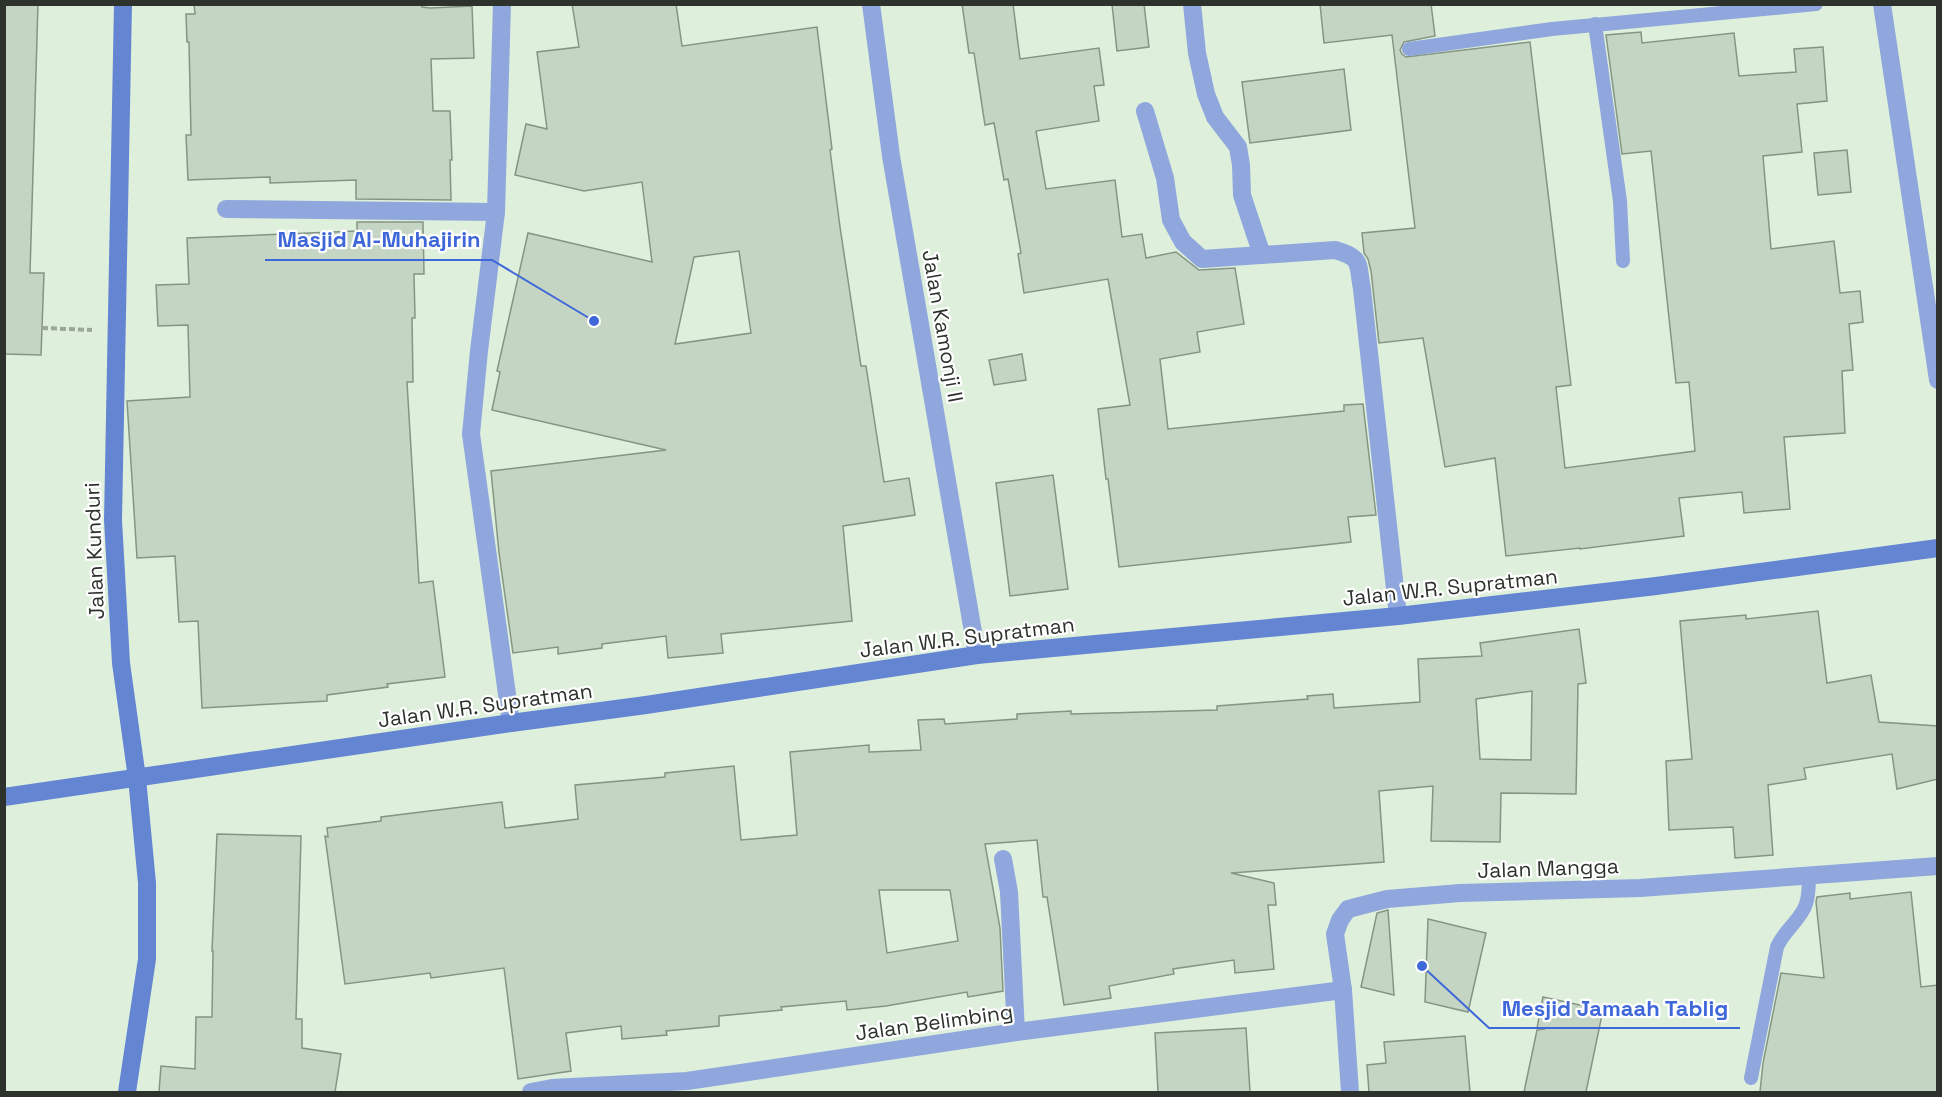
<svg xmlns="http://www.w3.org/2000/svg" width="1942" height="1097" font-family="'Space Grotesk',sans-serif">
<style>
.building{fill:#c5d5c3;stroke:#859583;stroke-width:1.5;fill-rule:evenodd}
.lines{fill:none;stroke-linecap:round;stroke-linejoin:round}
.path{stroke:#9aa799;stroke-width:4;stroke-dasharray:6 3;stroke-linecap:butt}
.lane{stroke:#8fa7dc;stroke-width:14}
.street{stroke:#8fa7dc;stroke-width:18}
.secondary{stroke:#6485d2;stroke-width:18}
.labels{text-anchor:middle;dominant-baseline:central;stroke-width:4.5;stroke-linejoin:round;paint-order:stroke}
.street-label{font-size:21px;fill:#2d332c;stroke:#fff}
.leader{fill:none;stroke:#3e67d9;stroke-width:2}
.callout-dot{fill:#3e67d9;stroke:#fff;stroke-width:2}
.callout-label{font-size:22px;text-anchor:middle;font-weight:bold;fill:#3e67d9;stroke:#fff;stroke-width:4.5;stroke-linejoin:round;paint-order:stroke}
</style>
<rect width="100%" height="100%" fill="#deefdc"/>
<!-- building -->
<g class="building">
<path d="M 4,4 L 38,4 L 30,273 L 44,273 L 41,355 L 4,354 Z"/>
<path d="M 194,4 L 422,4 L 422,7 L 430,8 L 472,6 L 474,58 L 431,59 L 433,111 L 450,111 L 452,160 L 450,160 L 451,200 L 356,199 L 356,180 L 270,183 L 270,177 L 188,180 L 186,135 L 191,135 L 189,42 L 187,42 L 186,14 L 195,14 Z"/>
<path d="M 572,4 L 676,4 L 682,46 L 817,27 L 832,149 L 830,150 L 840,227 L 861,366 L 866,366 L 884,482 L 909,478 L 915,515 L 843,526 L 852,621 L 721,634 L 723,653 L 668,658 L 666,636 L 602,644 L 602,648 L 558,654 L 558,647 L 513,653 L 499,553 L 491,471 L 666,450 L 492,410 L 500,372 L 497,371 L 528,233 L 652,262 L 642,182 L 584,191 L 515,175 L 526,124 L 547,129 L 537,52 L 579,47 ZM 739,251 L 751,333 L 675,344 L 694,257 Z"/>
<path d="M 962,4 L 1013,4 L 1020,59 L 1099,48 L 1104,85 L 1094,86 L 1099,121 L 1036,131 L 1046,189 L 1115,180 L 1122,237 L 1142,234 L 1146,258 L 1176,252 L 1199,270 L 1235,268 L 1244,324 L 1197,332 L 1200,352 L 1160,359 L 1168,429 L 1344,411 L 1344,405 L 1363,404 L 1376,515 L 1348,517 L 1351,542 L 1119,567 L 1108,479 L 1106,479 L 1098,409 L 1130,405 L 1108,279 L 1024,293 L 1018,254 L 1021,253 L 1008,179 L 1004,180 L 994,123 L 985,125 L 974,53 L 969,53 Z"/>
<path d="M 1112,4 L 1144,4 L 1149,47 L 1117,51 Z"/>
<path d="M 1320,4 L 1431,4 L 1435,36 L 1404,42 L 1400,50 L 1402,54 L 1406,57 L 1530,42 L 1571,385 L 1556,387 L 1565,468 L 1695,451 L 1689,382 L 1676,383 L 1651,151 L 1622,154 L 1606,35 L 1641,32 L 1642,43 L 1734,33 L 1739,76 L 1796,72 L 1794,49 L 1823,47 L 1827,101 L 1797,104 L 1802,152 L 1763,156 L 1771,249 L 1834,241 L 1840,293 L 1860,291 L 1863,322 L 1849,324 L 1853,370 L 1842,371 L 1845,433 L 1784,437 L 1790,509 L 1744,513 L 1742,492 L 1679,498 L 1684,536 L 1580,549 L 1580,548 L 1506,556 L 1495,458 L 1445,467 L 1423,338 L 1379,343 L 1371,271 L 1368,259 L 1364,253 L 1362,233 L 1415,228 L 1392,35 L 1324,43 Z"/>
<path d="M 1344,69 L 1351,130 L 1250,143 L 1242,82 Z"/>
<path d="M 1847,150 L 1851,192 L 1818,195 L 1814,153 Z"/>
<path d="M 357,222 L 423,222 L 424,274 L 414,274 L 415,318 L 412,318 L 413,382 L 407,382 L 419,583 L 433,581 L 445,677 L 387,684 L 388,687 L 327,695 L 327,701 L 202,708 L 198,621 L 179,622 L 175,556 L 137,558 L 127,401 L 190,397 L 188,325 L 158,326 L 156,285 L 189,284 L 187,238 L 357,231 Z"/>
<path d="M 1022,354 L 1026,380 L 994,385 L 989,360 Z"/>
<path d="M 1053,475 L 1068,589 L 1010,596 L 996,483 Z"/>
<path d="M 1818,611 L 1827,683 L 1871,675 L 1879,722 L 1938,726 L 1938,779 L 1897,789 L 1892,754 L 1804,768 L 1806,779 L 1768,785 L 1773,855 L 1735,858 L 1733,827 L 1669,830 L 1666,761 L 1692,759 L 1680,621 L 1746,615 L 1746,619 Z"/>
<path d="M 1579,629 L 1586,683 L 1578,684 L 1576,794 L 1501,793 L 1500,842 L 1431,841 L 1433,786 L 1379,791 L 1384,862 L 1231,873 L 1274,883 L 1276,905 L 1268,905 L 1274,969 L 1235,973 L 1234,960 L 1173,969 L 1174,974 L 1109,986 L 1111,998 L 1064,1005 L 1047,897 L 1043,897 L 1037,840 L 985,844 L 1000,928 L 1003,991 L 968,997 L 967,992 L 886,1006 L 847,1010 L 846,1001 L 781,1007 L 782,1010 L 719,1016 L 719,1026 L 666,1031 L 667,1035 L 622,1039 L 621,1026 L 566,1033 L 571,1071 L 518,1079 L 504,968 L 431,978 L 430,973 L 345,984 L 325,836 L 328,837 L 327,828 L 381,821 L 381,817 L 502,802 L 505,828 L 578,819 L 575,785 L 665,777 L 665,773 L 734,766 L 741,840 L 797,835 L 790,752 L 869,745 L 869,752 L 921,750 L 918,720 L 944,719 L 945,724 L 1017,719 L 1017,714 L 1071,711 L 1071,714 L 1217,710 L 1217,706 L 1308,699 L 1307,696 L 1333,694 L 1334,708 L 1420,702 L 1418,659 L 1482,656 L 1480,643 ZM 1532,691 L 1531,760 L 1480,759 L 1476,699 ZM 879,890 L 950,890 L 958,941 L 887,953 Z"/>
<path d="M 217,834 L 301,836 L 296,1019 L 302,1019 L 302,1048 L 341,1054 L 335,1092 L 159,1092 L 161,1066 L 195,1069 L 196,1017 L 212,1017 L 213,951 L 212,951 Z"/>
<path d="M 1911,892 L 1921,987 L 1938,985 L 1938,1092 L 1760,1092 L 1763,1063 L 1781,973 L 1824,978 L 1816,902 L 1817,897 L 1850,893 L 1850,899 Z"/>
<path d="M 1388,910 L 1394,995 L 1361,987 L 1377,913 Z"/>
<path d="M 1428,919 L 1486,933 L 1468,1012 L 1425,1002 Z"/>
<path d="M 1543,997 L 1603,1010 L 1586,1092 L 1524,1092 L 1537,1030 L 1545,1029 L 1537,1028 Z"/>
<path d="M 1246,1028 L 1250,1092 L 1158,1092 L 1155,1033 Z"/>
<path d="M 1465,1036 L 1470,1092 L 1369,1092 L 1367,1065 L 1386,1063 L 1384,1042 Z"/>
</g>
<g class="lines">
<!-- path -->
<path class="path" d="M 42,328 L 92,330"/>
<!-- lane -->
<g class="lane">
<path d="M 1595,24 L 1620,201 L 1623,261"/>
<path d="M 1409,49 L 1552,29 L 1816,4"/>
<path d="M 1751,1078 L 1777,947 C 1784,930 1801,920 1806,904 C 1809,895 1809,884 1809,875"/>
</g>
<!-- street -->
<g class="street">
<path d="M 502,4 L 496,212 L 479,351 L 471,434 L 511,723"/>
<path d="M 871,4 L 891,156 L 977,655"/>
<path d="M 1192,4 L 1197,53 L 1206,94 L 1215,117 L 1238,147 L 1241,165 L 1242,195 L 1262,255"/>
<path d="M 1882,4 L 1938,380"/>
<path d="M 1145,111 L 1165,178 L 1171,220 L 1183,242 L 1202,259 L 1335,250 C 1363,258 1357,263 1362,289 L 1398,616"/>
<path d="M 226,209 L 496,212"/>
<path d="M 1003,859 L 1009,892 L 1016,1032"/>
<path d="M 531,1092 L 552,1088 L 687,1081 L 1016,1032 L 1343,990"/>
<path d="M 1350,1092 L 1343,990 L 1335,934 L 1340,920 L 1348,909 L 1387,899 L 1460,893 L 1640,888 L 1938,866"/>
</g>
<!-- secondary -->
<g class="secondary">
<path d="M 123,4 L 113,520 L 121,663 L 137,778 L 147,883 L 147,959 L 127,1092"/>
<path d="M 4,797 L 511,723 L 646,705 L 977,655 L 1398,616 L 1656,586 L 1938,548"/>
</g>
</g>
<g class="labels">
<!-- street labels -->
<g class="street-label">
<text transform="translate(943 326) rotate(80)">Jalan Kamonji II</text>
<text transform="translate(94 551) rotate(-92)">Jalan Kunduri</text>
<text transform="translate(1450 587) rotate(-6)">Jalan W.R. Supratman</text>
<text transform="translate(967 637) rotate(-7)">Jalan W.R. Supratman</text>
<text transform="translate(485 705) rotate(-8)">Jalan W.R. Supratman</text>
<text transform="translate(1548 868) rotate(-2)">Jalan Mangga</text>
<text transform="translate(934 1022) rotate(-8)">Jalan Belimbing</text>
</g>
</g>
<!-- callouts -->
<path class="leader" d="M594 321L492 260H265M1422 966L1489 1028H1740"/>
<g class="callout-dot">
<circle cx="594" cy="321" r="6"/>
<circle cx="1422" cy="966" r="6"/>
</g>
<g class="callout-label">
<text x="379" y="247">Masjid Al-Muhajirin</text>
<text x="1615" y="1016">Mesjid Jamaah Tablig</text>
</g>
<!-- border -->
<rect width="1942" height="1097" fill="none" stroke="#2d332c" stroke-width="12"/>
</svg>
